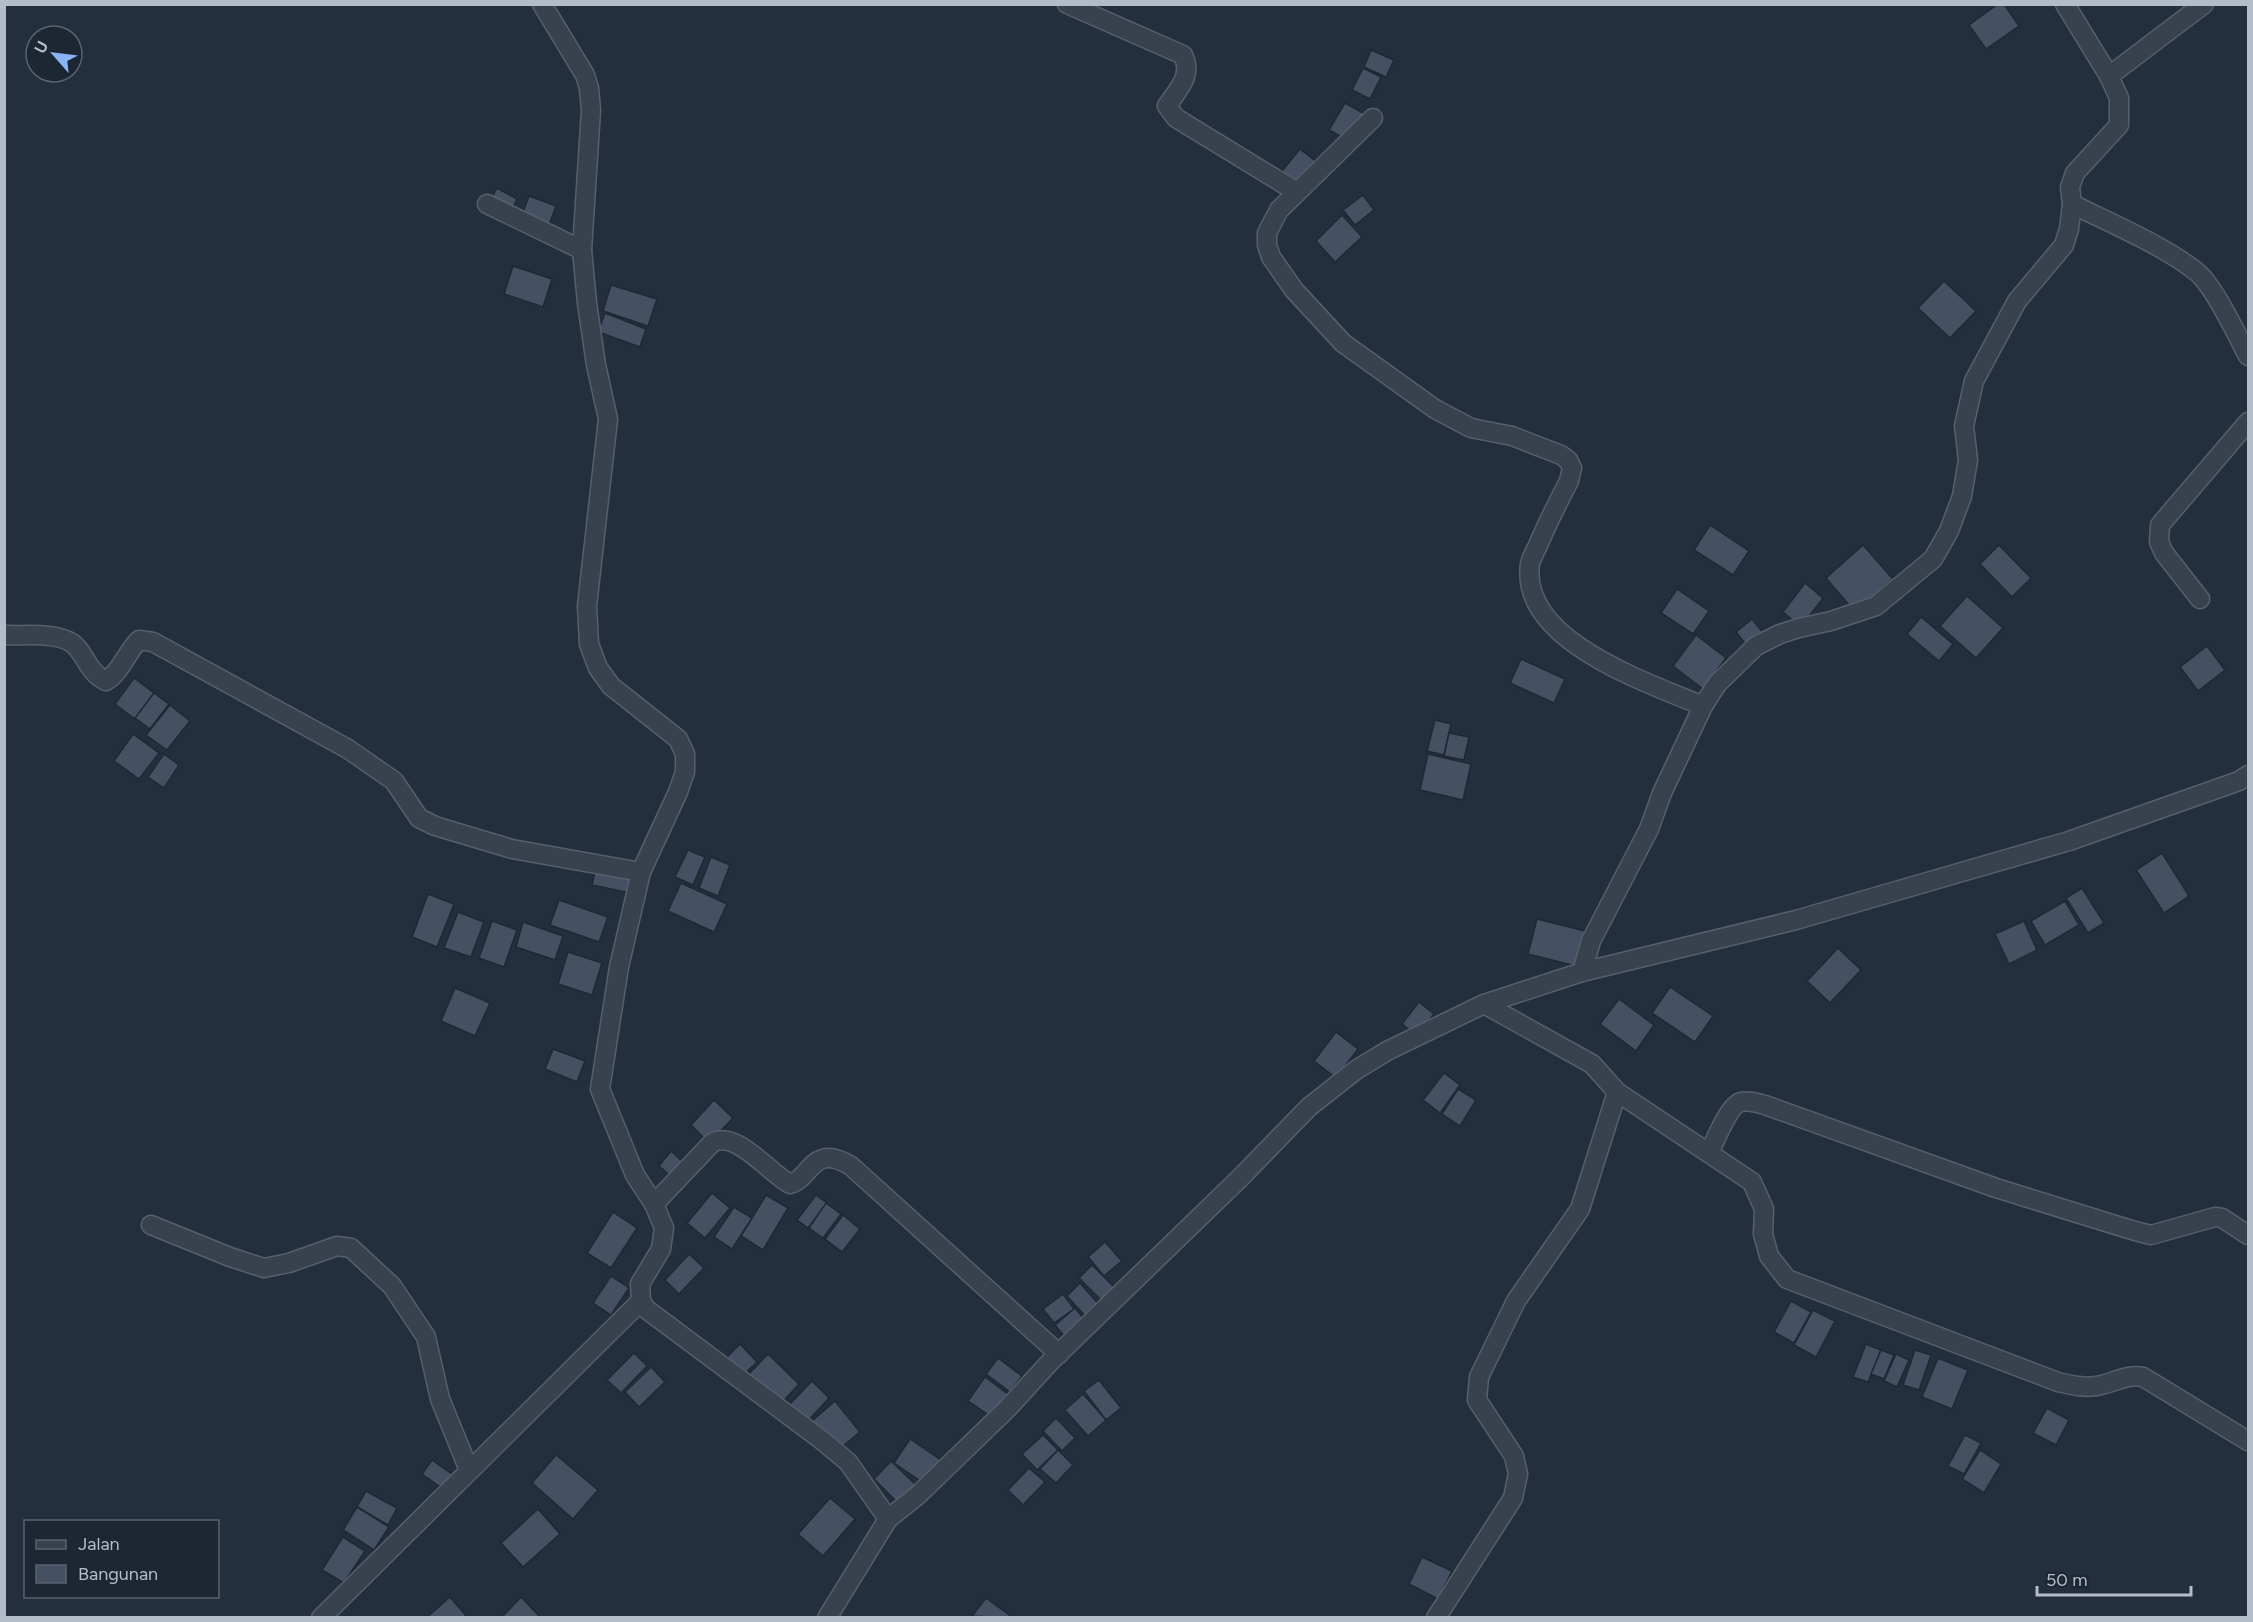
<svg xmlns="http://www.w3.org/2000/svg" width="2253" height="1622" font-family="Figtree,sans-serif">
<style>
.building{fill:#455162;stroke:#1f2835;stroke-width:1.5}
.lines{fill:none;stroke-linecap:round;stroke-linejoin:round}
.street-casing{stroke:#565f6c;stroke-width:21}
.street{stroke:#38414e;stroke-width:18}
</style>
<rect width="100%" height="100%" fill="#242f3e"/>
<!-- building -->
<g class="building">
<path d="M 1998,4 L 2004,4 L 2019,26 L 1986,49 L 1969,25 Z"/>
<path d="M 1371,50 L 1394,60 L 1386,77 L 1364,67 Z"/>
<path d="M 1363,68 L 1381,77 L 1370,99 L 1352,90 Z"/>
<path d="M 1345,103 L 1365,114 L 1349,141 L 1329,130 Z"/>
<path d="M 1300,149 L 1318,163 L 1300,185 L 1282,171 Z"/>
<path d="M 497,188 L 517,199 L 512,210 L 491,199 Z"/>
<path d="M 1363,195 L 1374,210 L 1355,225 L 1343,210 Z"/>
<path d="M 529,196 L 556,206 L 548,228 L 521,217 Z"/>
<path d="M 1342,215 L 1362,237 L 1335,262 L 1316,241 Z"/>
<path d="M 513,266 L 552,279 L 543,307 L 504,294 Z"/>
<path d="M 1944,281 L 1976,311 L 1950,338 L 1918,308 Z"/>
<path d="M 611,285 L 657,299 L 648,326 L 603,311 Z"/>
<path d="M 605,313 L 646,329 L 640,347 L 598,332 Z"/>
<path d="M 1710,525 L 1749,551 L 1733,575 L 1694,550 Z"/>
<path d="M 1863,545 L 1893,579 L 1855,612 L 1826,578 Z"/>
<path d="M 1999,545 L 2031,578 L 2012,597 L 1980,564 Z"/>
<path d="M 1805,583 L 1823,598 L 1801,627 L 1783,612 Z"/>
<path d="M 1677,589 L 1709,611 L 1693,634 L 1661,613 Z"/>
<path d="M 1967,596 L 2003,628 L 1976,658 L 1940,626 Z"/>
<path d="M 1921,617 L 1953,644 L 1939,661 L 1907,634 Z"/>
<path d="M 1752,619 L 1768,639 L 1752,652 L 1736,632 Z"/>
<path d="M 1696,635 L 1726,658 L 1703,689 L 1673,666 Z"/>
<path d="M 2207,646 L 2225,670 L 2198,691 L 2180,667 Z"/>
<path d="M 1521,659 L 1565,679 L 1554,703 L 1510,683 Z"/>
<path d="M 134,678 L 154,693 L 135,719 L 115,704 Z"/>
<path d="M 154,693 L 169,704 L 150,729 L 135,718 Z"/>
<path d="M 170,705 L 190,721 L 167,750 L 146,735 Z"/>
<path d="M 1435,720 L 1451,724 L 1444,755 L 1427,751 Z"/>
<path d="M 1449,733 L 1469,737 L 1464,760 L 1444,756 Z"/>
<path d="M 133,734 L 159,753 L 139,779 L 114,761 Z"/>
<path d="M 164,754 L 179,765 L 164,788 L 148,777 Z"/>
<path d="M 1428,754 L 1471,764 L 1463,800 L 1420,790 Z"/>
<path d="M 688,850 L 705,857 L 693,885 L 675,877 Z"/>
<path d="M 2162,853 L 2189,896 L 2164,913 L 2136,870 Z"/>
<path d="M 711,857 L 730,865 L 718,896 L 699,888 Z"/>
<path d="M 596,867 L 633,874 L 630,893 L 592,885 Z"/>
<path d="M 681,883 L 727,904 L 714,932 L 668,911 Z"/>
<path d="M 2082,888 L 2104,923 L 2088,933 L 2066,898 Z"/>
<path d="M 428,894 L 454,904 L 437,947 L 412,937 Z"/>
<path d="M 559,900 L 608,917 L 599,942 L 550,925 Z"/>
<path d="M 2065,901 L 2079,925 L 2045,945 L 2031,921 Z"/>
<path d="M 458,912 L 484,922 L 471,957 L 444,948 Z"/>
<path d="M 1537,919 L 1585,931 L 1576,966 L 1528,954 Z"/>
<path d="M 492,921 L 517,930 L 504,967 L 479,958 Z"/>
<path d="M 2024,921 L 2037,950 L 2009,964 L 1995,934 Z"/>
<path d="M 523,922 L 563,936 L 555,960 L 516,947 Z"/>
<path d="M 1838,948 L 1861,970 L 1830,1003 L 1807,981 Z"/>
<path d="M 568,952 L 602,963 L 592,995 L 558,984 Z"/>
<path d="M 1670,987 L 1713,1016 L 1695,1042 L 1652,1013 Z"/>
<path d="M 455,988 L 490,1003 L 475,1036 L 441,1021 Z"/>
<path d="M 1619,999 L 1654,1025 L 1636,1051 L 1600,1024 Z"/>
<path d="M 1419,1002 L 1434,1014 L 1417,1036 L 1402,1024 Z"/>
<path d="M 1336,1032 L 1358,1049 L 1336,1078 L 1314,1061 Z"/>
<path d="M 553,1049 L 585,1061 L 577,1082 L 545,1069 Z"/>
<path d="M 1444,1073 L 1460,1085 L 1440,1113 L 1423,1100 Z"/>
<path d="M 1458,1089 L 1476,1100 L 1460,1126 L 1442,1114 Z"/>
<path d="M 714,1100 L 733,1118 L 709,1143 L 691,1125 Z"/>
<path d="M 671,1151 L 686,1165 L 674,1179 L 659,1166 Z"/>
<path d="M 712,1193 L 730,1208 L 705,1238 L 687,1223 Z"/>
<path d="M 766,1195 L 788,1208 L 763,1250 L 741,1236 Z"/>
<path d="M 816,1195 L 827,1203 L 808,1228 L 797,1220 Z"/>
<path d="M 826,1203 L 841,1214 L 823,1238 L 809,1228 Z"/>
<path d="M 734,1207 L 752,1218 L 732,1249 L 714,1237 Z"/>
<path d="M 613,1212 L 637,1228 L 611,1268 L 587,1253 Z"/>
<path d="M 843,1215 L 860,1229 L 842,1252 L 825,1239 Z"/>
<path d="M 1105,1242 L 1122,1261 L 1104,1276 L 1088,1257 Z"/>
<path d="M 689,1254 L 704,1268 L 679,1294 L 665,1280 Z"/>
<path d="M 1092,1265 L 1118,1291 L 1105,1304 L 1079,1278 Z"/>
<path d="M 611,1276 L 629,1288 L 611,1315 L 593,1303 Z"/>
<path d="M 1080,1283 L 1101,1307 L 1088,1319 L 1067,1296 Z"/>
<path d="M 1063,1294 L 1074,1309 L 1054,1323 L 1043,1309 Z"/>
<path d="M 1791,1301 L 1811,1312 L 1794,1343 L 1774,1332 Z"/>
<path d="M 1075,1308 L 1088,1324 L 1068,1341 L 1055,1325 Z"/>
<path d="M 1813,1310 L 1835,1321 L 1816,1357 L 1794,1345 Z"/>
<path d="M 740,1344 L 757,1362 L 740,1378 L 724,1360 Z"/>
<path d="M 1866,1344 L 1881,1350 L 1868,1382 L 1853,1377 Z"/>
<path d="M 1881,1350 L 1894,1355 L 1884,1379 L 1871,1374 Z"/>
<path d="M 1915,1350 L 1931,1355 L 1919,1390 L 1903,1385 Z"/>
<path d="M 634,1353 L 647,1366 L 621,1393 L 607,1380 Z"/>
<path d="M 768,1354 L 799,1384 L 779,1406 L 747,1376 Z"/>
<path d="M 1896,1354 L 1909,1360 L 1897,1387 L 1884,1381 Z"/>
<path d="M 998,1358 L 1022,1376 L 1010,1392 L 986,1374 Z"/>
<path d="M 1938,1358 L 1968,1370 L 1952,1409 L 1922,1397 Z"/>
<path d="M 651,1367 L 665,1382 L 639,1407 L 625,1392 Z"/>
<path d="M 985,1377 L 1009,1395 L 993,1418 L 968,1401 Z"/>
<path d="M 1099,1380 L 1121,1408 L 1106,1420 L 1084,1391 Z"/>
<path d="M 812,1381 L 829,1398 L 805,1424 L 787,1407 Z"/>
<path d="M 1083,1394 L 1106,1420 L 1088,1436 L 1065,1410 Z"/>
<path d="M 835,1401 L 860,1432 L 837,1451 L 812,1421 Z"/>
<path d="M 2047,1408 L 2069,1420 L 2056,1445 L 2033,1433 Z"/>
<path d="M 1056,1418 L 1075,1438 L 1062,1451 L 1043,1431 Z"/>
<path d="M 1043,1435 L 1058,1450 L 1037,1470 L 1022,1454 Z"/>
<path d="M 1965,1435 L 1981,1443 L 1964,1474 L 1948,1466 Z"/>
<path d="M 910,1439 L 941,1460 L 925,1484 L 894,1463 Z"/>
<path d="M 1058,1450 L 1073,1465 L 1056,1483 L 1040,1469 Z"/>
<path d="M 1980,1450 L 2001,1464 L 1984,1493 L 1962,1479 Z"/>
<path d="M 556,1455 L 598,1490 L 573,1519 L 532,1483 Z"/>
<path d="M 432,1460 L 456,1477 L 446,1491 L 422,1474 Z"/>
<path d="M 891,1461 L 916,1485 L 899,1504 L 874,1479 Z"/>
<path d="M 1029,1468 L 1045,1482 L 1023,1505 L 1008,1490 Z"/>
<path d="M 366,1491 L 397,1508 L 388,1525 L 357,1507 Z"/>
<path d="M 830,1498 L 855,1519 L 823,1556 L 798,1534 Z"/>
<path d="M 357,1507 L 389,1527 L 374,1550 L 343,1530 Z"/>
<path d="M 538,1509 L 560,1534 L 523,1567 L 501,1543 Z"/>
<path d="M 343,1537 L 365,1551 L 344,1583 L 322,1570 Z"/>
<path d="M 1422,1557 L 1452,1571 L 1438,1599 L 1409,1584 Z"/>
<path d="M 450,1597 L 468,1618 L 426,1618 Z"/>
<path d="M 521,1597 L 541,1618 L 501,1618 Z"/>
<path d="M 986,1598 L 1012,1617 L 1011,1618 L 972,1616 Z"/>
</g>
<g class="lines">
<defs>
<g id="street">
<path d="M 542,4 L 585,75 L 589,88 L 591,110 L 582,250 L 587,303 L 596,365 L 608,419 L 587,606 L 589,644 L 598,668 L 611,686 L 678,739 L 685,754 L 685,772 L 678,792 L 641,872 L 619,967 L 600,1089 L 635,1175 L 654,1204 L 664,1228 L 661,1249 L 640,1284 L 641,1301 L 646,1309 L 819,1438 L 848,1462 L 888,1519"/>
<path d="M 1067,4 L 1183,55 C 1193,76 1178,89 1167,106 L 1176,118 L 1297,192"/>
<path d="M 2109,76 L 2204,4"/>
<path d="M 1373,118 L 1279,210 L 1267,233 L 1267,245 L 1271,257 L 1294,290 L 1343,343 L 1435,409 L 1471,428 L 1512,436 L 1561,455 L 1568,460 L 1572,468 L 1569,481 C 1558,502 1548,522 1539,543 C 1536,550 1531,558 1530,564 C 1519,641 1649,683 1703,706"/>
<path d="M 487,204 L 582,250"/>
<path d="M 2072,204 C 2110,223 2167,247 2198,273 C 2215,288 2237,335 2248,356"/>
<path d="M 2200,599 L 2164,553 L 2159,542 L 2160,525 L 2248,422"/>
<path d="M 7,635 C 25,636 55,632 72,643 C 85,652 87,672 106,681 C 121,672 126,653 139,640 L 153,642 L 348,749 L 394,781 L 419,818 L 435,826 L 512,849 L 641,872"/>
<path d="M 1582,972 L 1796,920 L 2069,841 L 2239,781 L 2248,775"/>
<path d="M 1484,1004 L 1592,1064 L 1617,1092 L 1752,1182 L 1764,1209 L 1763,1234 L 1769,1256 L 1787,1279 L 2058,1382 C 2071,1385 2083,1388 2096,1386 C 2112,1384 2128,1373 2143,1377 L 2248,1441"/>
<path d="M 1709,1153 C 1715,1141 1729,1105 1741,1102 C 1749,1100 1758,1103 1765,1105 L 1996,1188 L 2135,1231 L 2151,1235 L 2215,1217 L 2222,1218 L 2248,1235"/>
<path d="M 654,1204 L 712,1143 C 736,1129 769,1173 790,1184 C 811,1179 812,1142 851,1166 L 1059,1354"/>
<path d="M 151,1225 L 230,1257 L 264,1268 L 289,1263 L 337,1246 L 351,1248 L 392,1286 L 426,1337 L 440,1399 L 469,1470"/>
<path d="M 321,1618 L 641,1301"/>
<path d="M 827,1618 L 888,1519 L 918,1495 L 1006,1410 L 1051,1361 L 1240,1178 L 1309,1107 L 1356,1070 L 1387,1051 L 1484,1004 L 1582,972 L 1591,941 L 1649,829 L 1662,793 L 1703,706 L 1717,684 L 1756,646 L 1780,634 L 1799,628 L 1831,621 L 1876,606 L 1933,559 L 1949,531 L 1962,496 L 1968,460 L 1964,426 L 1974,381 L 2017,301 L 2064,245 L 2069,229 L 2072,204 L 2070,187 L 2075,173 L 2119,125 L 2119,98 L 2109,76 L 2065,4"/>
<path d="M 1436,1618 L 1513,1498 L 1518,1474 L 1514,1456 L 1477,1400 L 1479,1377 L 1516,1301 L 1580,1209 L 1617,1092"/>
</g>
</defs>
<!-- street casing -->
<use href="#street" class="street-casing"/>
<!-- street -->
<use href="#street" class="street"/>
</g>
<!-- border -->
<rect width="2253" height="1622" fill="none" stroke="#b4bcc9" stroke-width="12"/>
<!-- legend -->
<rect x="24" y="1520" width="195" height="78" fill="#1d2633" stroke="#59626f" stroke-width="1.5"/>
<rect x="36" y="1540" width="30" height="9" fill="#38414e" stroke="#59626f" stroke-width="1.5"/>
<text x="78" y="1550" font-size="18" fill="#b4bcc9">Jalan</text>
<rect x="36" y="1565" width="30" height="18" fill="#455162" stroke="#59626f" stroke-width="1.5"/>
<text x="78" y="1580" font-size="18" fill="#b4bcc9">Bangunan</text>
<!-- north arrow -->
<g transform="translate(54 54) rotate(298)"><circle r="28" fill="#1d2633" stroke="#59626f" stroke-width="1.5"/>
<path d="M0-4.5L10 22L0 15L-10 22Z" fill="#8ab4f8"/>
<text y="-9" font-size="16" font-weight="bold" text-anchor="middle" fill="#b4bcc9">U</text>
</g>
<!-- scale -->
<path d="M2037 1586v9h154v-9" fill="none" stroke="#b4bcc9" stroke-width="3"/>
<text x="2046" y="1586" font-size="18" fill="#b4bcc9" stroke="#1d2633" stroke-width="4.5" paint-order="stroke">50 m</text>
</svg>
